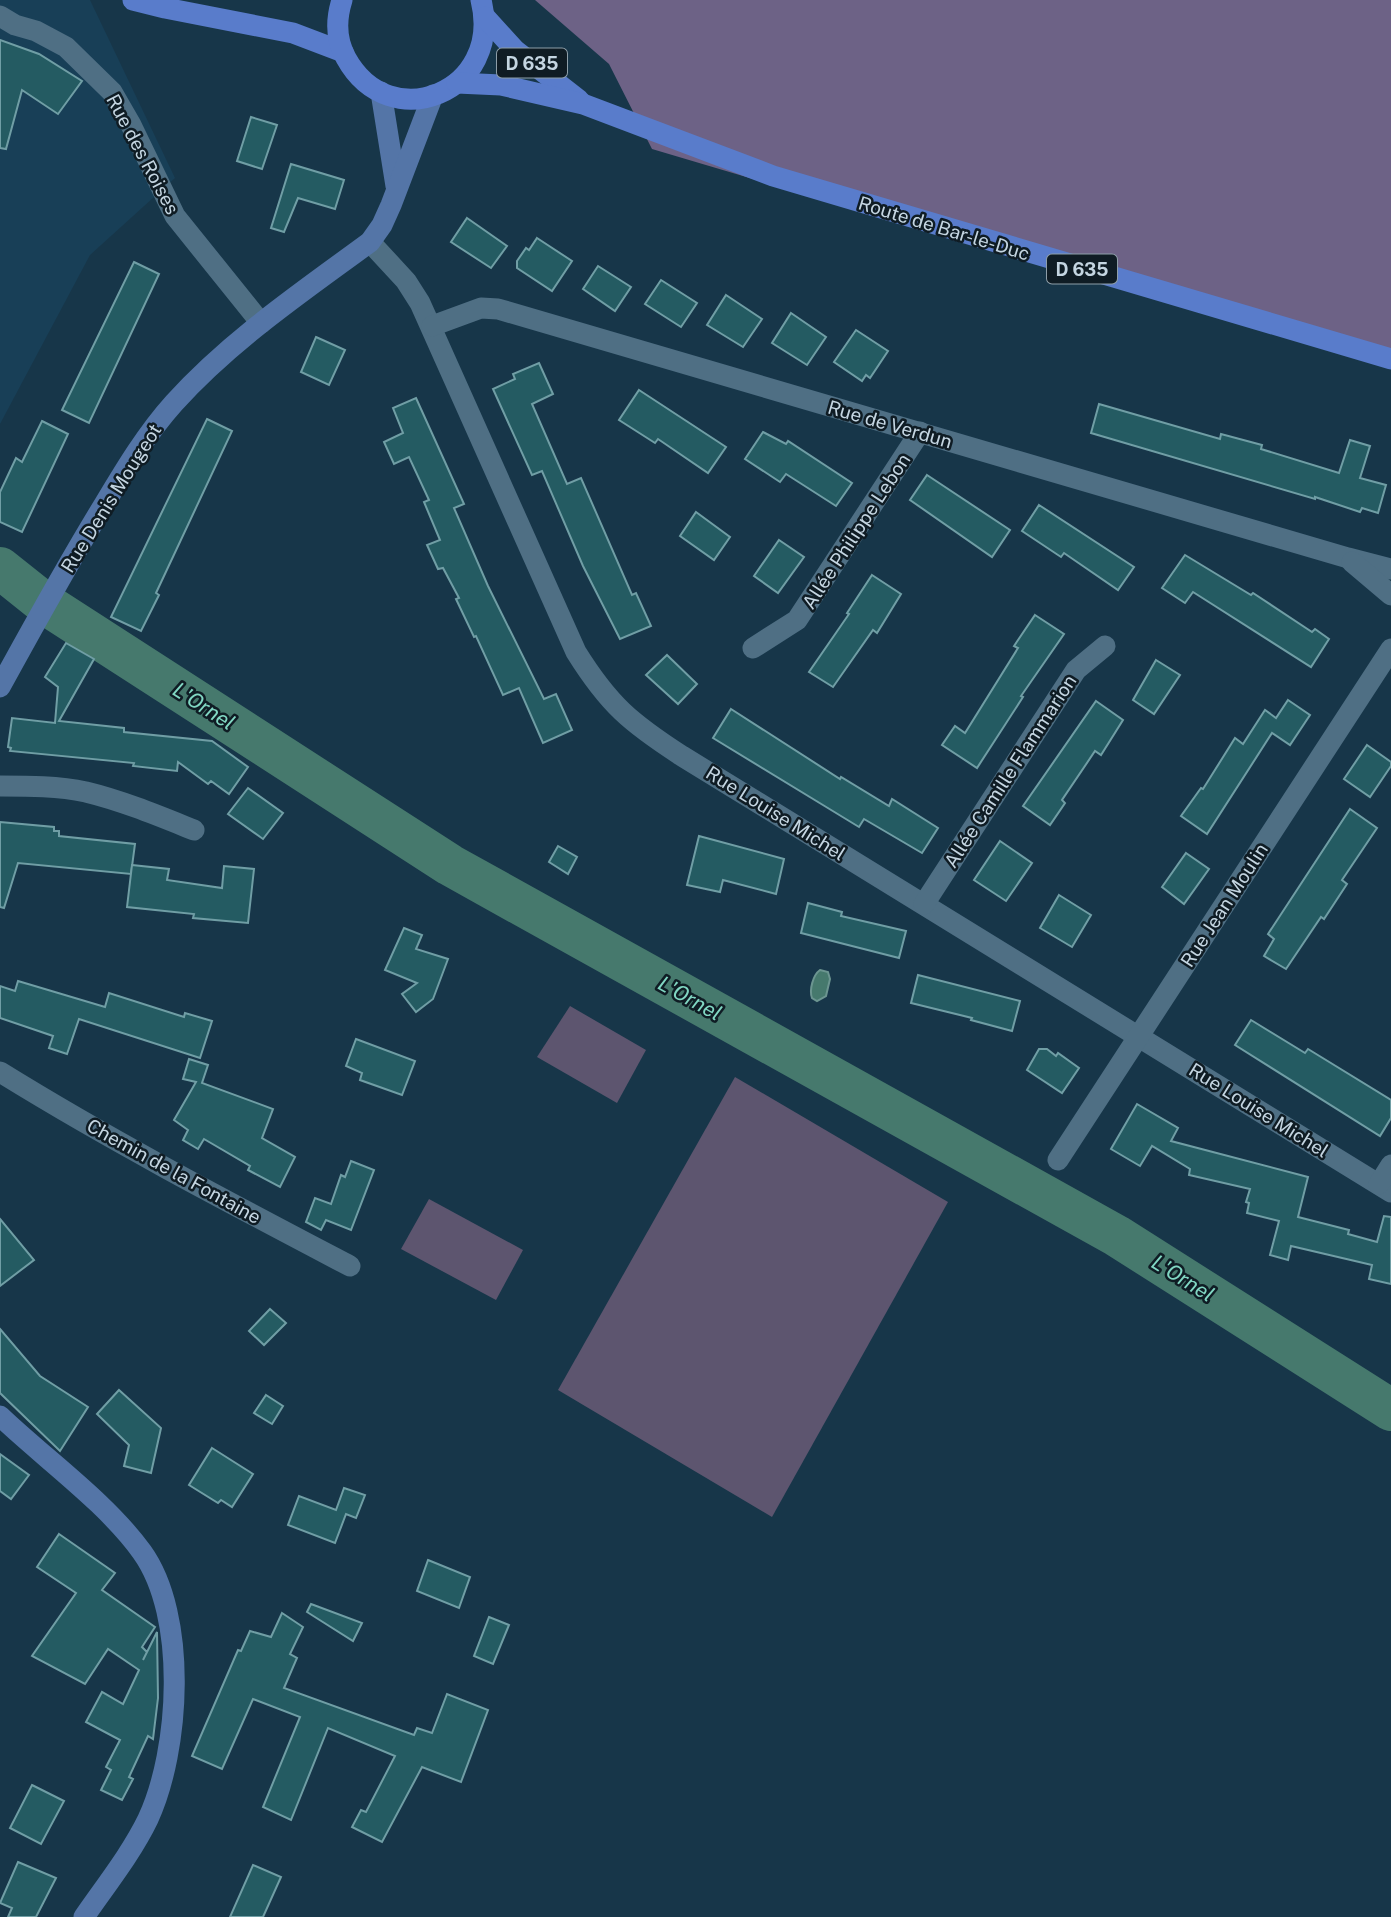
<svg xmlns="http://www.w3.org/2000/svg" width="1391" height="1917" font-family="'Public Sans',sans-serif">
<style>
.built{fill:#183f57}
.green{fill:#5d556f}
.forest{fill:#6d6286}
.water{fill:#46796d;stroke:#6c9590;stroke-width:2}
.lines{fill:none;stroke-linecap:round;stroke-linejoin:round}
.river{stroke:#46796d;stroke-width:42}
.building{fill:#245b62;stroke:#709ea5;stroke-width:2}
.street{stroke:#4f6f84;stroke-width:21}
.secondary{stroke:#5475a7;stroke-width:21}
.primary{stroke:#597ccb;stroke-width:21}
.labels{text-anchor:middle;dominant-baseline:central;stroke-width:5;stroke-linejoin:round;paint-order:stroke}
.shield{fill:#0f1c24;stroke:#8e9ea8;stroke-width:2}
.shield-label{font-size:18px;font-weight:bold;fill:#c4d5e1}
.street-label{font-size:19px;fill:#c4d5e1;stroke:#0f1c24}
.water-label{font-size:21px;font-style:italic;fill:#81d7c3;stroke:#0f1c24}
</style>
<rect width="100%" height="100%" fill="#173649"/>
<!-- built -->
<path class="built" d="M 0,0 L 90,0 L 175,178 L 90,255 L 0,424 Z"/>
<!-- green -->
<g class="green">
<path d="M 570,1006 L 646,1050 L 617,1103 L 537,1057 Z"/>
<path d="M 735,1077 L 948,1202 L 772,1517 L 558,1390 Z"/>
<path d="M 429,1199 L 523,1250 L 496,1300 L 401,1249 Z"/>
</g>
<!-- forest -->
<path class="forest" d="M 535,0 L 1391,0 L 1391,369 L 652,149 L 609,64 Z"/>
<!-- water -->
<g class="water">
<path d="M 0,555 L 28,576 L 20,598 L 0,583 Z"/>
<path d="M 820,970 L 828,972 L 830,979 L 826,996 L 817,1001 L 812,998 C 809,990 813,975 820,970 Z"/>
</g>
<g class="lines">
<!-- river -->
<path class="river" d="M 0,568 L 44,603 L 450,865 L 1117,1236 L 1391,1410"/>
</g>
<!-- building -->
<g class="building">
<path d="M 0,40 L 39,54 L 82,81 L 58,114 L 22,90 L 6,149 L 0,148 Z"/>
<path d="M 251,117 L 277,125 L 262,169 L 237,161 Z"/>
<path d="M 291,164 L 344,180 L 335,209 L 298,198 L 284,232 L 271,228 Z"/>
<path d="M 467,218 L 507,246 L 491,268 L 451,242 Z"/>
<path d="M 537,238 L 572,261 L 552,291 L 517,268 L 517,261 L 526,248 L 529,250 Z"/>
<path d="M 134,262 L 159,274 L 89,423 L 62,410 Z"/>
<path d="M 598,266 L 631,287 L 615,311 L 583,289 Z"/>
<path d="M 661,280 L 697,303 L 681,327 L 645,304 Z"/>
<path d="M 726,295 L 762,319 L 743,347 L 707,325 Z"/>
<path d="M 791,313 L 826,337 L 807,365 L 772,343 Z"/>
<path d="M 856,330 L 888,351 L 870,378 L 866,375 L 862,381 L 834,362 Z"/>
<path d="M 316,337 L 345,350 L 329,385 L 301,372 Z"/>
<path d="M 539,363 L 553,394 L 532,404 L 567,484 L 581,478 L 632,595 L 636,593 L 651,626 L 620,639 L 583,566 L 542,471 L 532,475 L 493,389 L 515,379 L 513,374 Z"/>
<path d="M 639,390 L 726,447 L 708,473 L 658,439 L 655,443 L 619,420 Z"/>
<path d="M 416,398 L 464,504 L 454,508 L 488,586 L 544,699 L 556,694 L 572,730 L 543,743 L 519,688 L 503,695 L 476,636 L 474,637 L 456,599 L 459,598 L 443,568 L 438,569 L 427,545 L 440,540 L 424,502 L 429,500 L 409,457 L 394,464 L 384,442 L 403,433 L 393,408 Z"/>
<path d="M 1099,404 L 1220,439 L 1221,434 L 1262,445 L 1261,449 L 1339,473 L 1350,440 L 1370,446 L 1360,478 L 1386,485 L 1378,513 L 1362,508 L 1360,512 L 1315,497 L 1315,499 L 1091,433 Z"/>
<path d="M 207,419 L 232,431 L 156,593 L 159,595 L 141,631 L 111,617 Z"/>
<path d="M 42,421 L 68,434 L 22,532 L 0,522 L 0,492 L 16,458 L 22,462 Z"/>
<path d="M 763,432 L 786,444 L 788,441 L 852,483 L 836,506 L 786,474 L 780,482 L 745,459 Z"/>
<path d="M 927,475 L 1010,530 L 992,557 L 910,500 Z"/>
<path d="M 1039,505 L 1134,567 L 1118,590 L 1064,553 L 1061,557 L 1022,531 Z"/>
<path d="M 696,512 L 730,537 L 714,560 L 680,536 Z"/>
<path d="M 779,540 L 804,557 L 778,593 L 754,576 Z"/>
<path d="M 1185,555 L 1251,595 L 1253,593 L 1312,632 L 1315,629 L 1329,639 L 1311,667 L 1193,592 L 1185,603 L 1162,588 Z"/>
<path d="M 872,575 L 901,594 L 877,633 L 873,630 L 833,687 L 809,672 L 849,614 L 847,613 Z"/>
<path d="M 1035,615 L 1064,634 L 1021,696 L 1023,697 L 977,768 L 942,745 L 955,726 L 965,733 L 1018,648 L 1014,646 Z"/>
<path d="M 66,643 L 94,659 L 59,721 L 124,728 L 124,732 L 212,741 L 248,767 L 229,794 L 211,781 L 208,784 L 178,762 L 177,771 L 133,766 L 134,763 L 10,751 L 11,748 L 8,747 L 12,718 L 55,723 L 58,687 L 45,677 Z"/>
<path d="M 667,655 L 697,684 L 678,704 L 646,675 Z"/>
<path d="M 1156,660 L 1180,675 L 1154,714 L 1133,700 Z"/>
<path d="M 1288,700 L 1310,715 L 1290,745 L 1272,733 L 1207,834 L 1181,816 L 1201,788 L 1203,789 L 1235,738 L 1243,744 L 1265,710 L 1276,718 Z"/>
<path d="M 1096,701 L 1123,720 L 1101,755 L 1095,751 L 1062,800 L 1065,803 L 1050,825 L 1023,806 Z"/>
<path d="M 731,709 L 840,779 L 841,777 L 889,806 L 892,799 L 938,828 L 922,853 L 864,819 L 859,827 L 713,738 Z"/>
<path d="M 1367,745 L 1391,762 L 1391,766 L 1370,797 L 1344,779 Z"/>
<path d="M 248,788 L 283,813 L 263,839 L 228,814 Z"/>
<path d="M 1350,809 L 1377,828 L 1342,880 L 1347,884 L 1324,919 L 1321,917 L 1286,969 L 1264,956 L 1274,939 L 1268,934 Z"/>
<path d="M 0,822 L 54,827 L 54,831 L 59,831 L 59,836 L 135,844 L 131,874 L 18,863 L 4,908 L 0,907 Z"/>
<path d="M 699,836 L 784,859 L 776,894 L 723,880 L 720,892 L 687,885 Z"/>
<path d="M 1000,841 L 1032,863 L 1006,901 L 974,880 Z"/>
<path d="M 558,846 L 577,857 L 568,874 L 549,862 Z"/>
<path d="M 1186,853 L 1209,869 L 1184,904 L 1162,887 Z"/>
<path d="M 132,865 L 169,869 L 167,880 L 222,888 L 224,866 L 254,869 L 248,923 L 193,918 L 194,914 L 127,907 Z"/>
<path d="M 1059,895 L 1091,915 L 1072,947 L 1040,928 Z"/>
<path d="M 808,903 L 842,912 L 841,916 L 906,931 L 899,958 L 801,933 Z"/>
<path d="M 404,928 L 422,935 L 416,949 L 448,959 L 433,999 L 416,1012 L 402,994 L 417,983 L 385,970 Z"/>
<path d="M 918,975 L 1020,1001 L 1012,1031 L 971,1020 L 972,1018 L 911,1003 Z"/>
<path d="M 18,981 L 105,1007 L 109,993 L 184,1017 L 185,1013 L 212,1021 L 200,1058 L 79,1019 L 67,1054 L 49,1048 L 53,1036 L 0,1018 L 0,986 L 15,991 Z"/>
<path d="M 1251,1020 L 1305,1053 L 1308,1049 L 1391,1100 L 1391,1118 L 1380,1136 L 1235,1045 Z"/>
<path d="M 356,1039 L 415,1061 L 402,1095 L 360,1080 L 362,1073 L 346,1066 Z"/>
<path d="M 1039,1049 L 1047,1049 L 1056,1056 L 1058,1053 L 1079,1068 L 1062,1093 L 1027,1070 Z"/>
<path d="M 189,1059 L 208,1065 L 202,1083 L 273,1109 L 262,1138 L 295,1157 L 280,1187 L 248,1170 L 250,1166 L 204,1139 L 198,1149 L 183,1140 L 188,1130 L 174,1120 L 196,1082 L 183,1079 Z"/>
<path d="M 1137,1104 L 1178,1128 L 1171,1141 L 1308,1177 L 1298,1217 L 1349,1230 L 1348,1234 L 1377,1242 L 1384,1216 L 1391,1217 L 1391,1284 L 1369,1279 L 1372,1265 L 1291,1246 L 1288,1260 L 1270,1255 L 1279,1221 L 1247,1213 L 1249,1203 L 1246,1202 L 1250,1189 L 1189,1175 L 1190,1169 L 1152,1146 L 1140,1166 L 1111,1149 Z"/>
<path d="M 351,1161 L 374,1170 L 351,1230 L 326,1220 L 321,1230 L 306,1222 L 315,1198 L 331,1204 L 341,1175 L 345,1177 Z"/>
<path d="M 0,1219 L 34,1260 L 0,1286 Z"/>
<path d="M 270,1309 L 286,1323 L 264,1345 L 249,1331 Z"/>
<path d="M 0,1329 L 40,1376 L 88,1407 L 60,1451 L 0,1393 Z"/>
<path d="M 119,1390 L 161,1428 L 151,1473 L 124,1466 L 129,1445 L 97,1414 Z"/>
<path d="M 266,1395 L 283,1406 L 272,1424 L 254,1413 Z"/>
<path d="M 212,1448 L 253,1474 L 232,1507 L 221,1500 L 218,1503 L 189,1485 Z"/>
<path d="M 0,1454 L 29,1475 L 11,1499 L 0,1491 Z"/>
<path d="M 344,1488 L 365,1495 L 356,1518 L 346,1514 L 335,1543 L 288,1525 L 299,1496 L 336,1510 Z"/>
<path d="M 59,1534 L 115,1573 L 102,1590 L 155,1627 L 142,1647 L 147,1652 L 143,1660 L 157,1632 L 158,1698 L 153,1739 L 148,1736 L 129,1777 L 133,1779 L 122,1800 L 101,1790 L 111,1770 L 106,1767 L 120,1740 L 86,1722 L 102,1692 L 123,1704 L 139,1670 L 108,1649 L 85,1684 L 32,1656 L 76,1593 L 37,1567 Z"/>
<path d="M 428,1560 L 470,1577 L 459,1608 L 417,1591 Z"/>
<path d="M 311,1604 L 362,1623 L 353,1641 L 307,1612 Z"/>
<path d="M 282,1613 L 303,1627 L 290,1654 L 297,1658 L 284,1688 L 414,1735 L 417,1728 L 432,1733 L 447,1694 L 488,1710 L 461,1782 L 422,1767 L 382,1842 L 352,1827 L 361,1810 L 366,1812 L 395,1756 L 328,1728 L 291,1820 L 263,1807 L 300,1717 L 253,1699 L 222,1769 L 192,1756 L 238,1650 L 241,1651 L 250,1631 L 271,1637 Z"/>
<path d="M 489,1617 L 509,1625 L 493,1664 L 474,1656 Z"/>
<path d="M 32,1785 L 64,1801 L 41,1844 L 10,1828 Z"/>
<path d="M 18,1862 L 56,1878 L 36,1917 L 8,1917 L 12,1908 L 0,1903 Z"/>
<path d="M 253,1865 L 281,1877 L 263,1917 L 230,1917 Z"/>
</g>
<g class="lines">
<!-- street -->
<g class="street">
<path d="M 0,16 L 15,25 L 36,31 L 66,47 L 112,92 L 131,125 L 175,216 L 261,323"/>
<path d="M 370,242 L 406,281 L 420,303 L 576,652 C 609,705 631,723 682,756 L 1391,1192"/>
<path d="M 432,326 L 481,308 L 498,309 L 1348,558 L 1391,569"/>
<path d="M 1352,562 L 1391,595"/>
<path d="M 753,648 L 797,620 L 920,432"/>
<path d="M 0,786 C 29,786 58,786 86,792 C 123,801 159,816 194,830"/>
<path d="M 924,904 L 1076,670 L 1105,646"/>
<path d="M 0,1072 C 113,1142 232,1204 350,1266"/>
<path d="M 1058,1160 L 1391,649"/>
<path d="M 1379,1184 L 1391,1165"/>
</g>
<!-- secondary -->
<g class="secondary">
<path d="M 381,92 L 396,186"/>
<path d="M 0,687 C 34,625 68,563 105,503 C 126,468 147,433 174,403 C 231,340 302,292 370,242 L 382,225 L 391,205 L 433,95"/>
<path d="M 0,1416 C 45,1459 106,1502 142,1552 C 188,1616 180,1750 148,1819 C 131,1854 106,1885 84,1917"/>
</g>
<!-- primary -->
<g class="primary">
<path d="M 133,0 L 165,8 L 293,33 L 343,52"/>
<path d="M 342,0 C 336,19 336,40 346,58 C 390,138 504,92 481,0"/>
<path d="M 485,17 L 515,50 L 579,100"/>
<path d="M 457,83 L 501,85 L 583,104 L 773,176 L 1391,359"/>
</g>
</g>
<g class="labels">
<!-- shield labels -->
<g class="shield">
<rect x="497" y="48.5" width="70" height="29" rx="5"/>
<rect x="1047" y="254.5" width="70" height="29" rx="5"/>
</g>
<g class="shield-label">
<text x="532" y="63">D 635</text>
<text x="1082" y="269">D 635</text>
</g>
<!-- street labels -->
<g class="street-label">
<text transform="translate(143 154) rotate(62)">Rue des Roises</text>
<text transform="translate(944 228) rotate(17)">Route de Bar-le-Duc</text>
<text transform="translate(890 424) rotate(16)">Rue de Verdun</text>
<text transform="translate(111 498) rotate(-58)">Rue Denis Mougeot</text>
<text transform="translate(856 531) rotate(-57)">Allée Philippe Lebon</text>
<text transform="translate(1010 771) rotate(-57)">Allée Camille Flammarion</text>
<text transform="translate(776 813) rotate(32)">Rue Louise Michel</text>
<text transform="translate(1224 905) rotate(-57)">Rue Jean Moulin</text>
<text transform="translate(1259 1110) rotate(32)">Rue Louise Michel</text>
<text transform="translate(174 1171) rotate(29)">Chemin de la Fontaine</text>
</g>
<!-- water labels -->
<g class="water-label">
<text transform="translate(204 706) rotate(33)">L'Ornel</text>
<text transform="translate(690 998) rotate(29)">L'Ornel</text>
<text transform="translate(1183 1278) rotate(32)">L'Ornel</text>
</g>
</g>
</svg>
